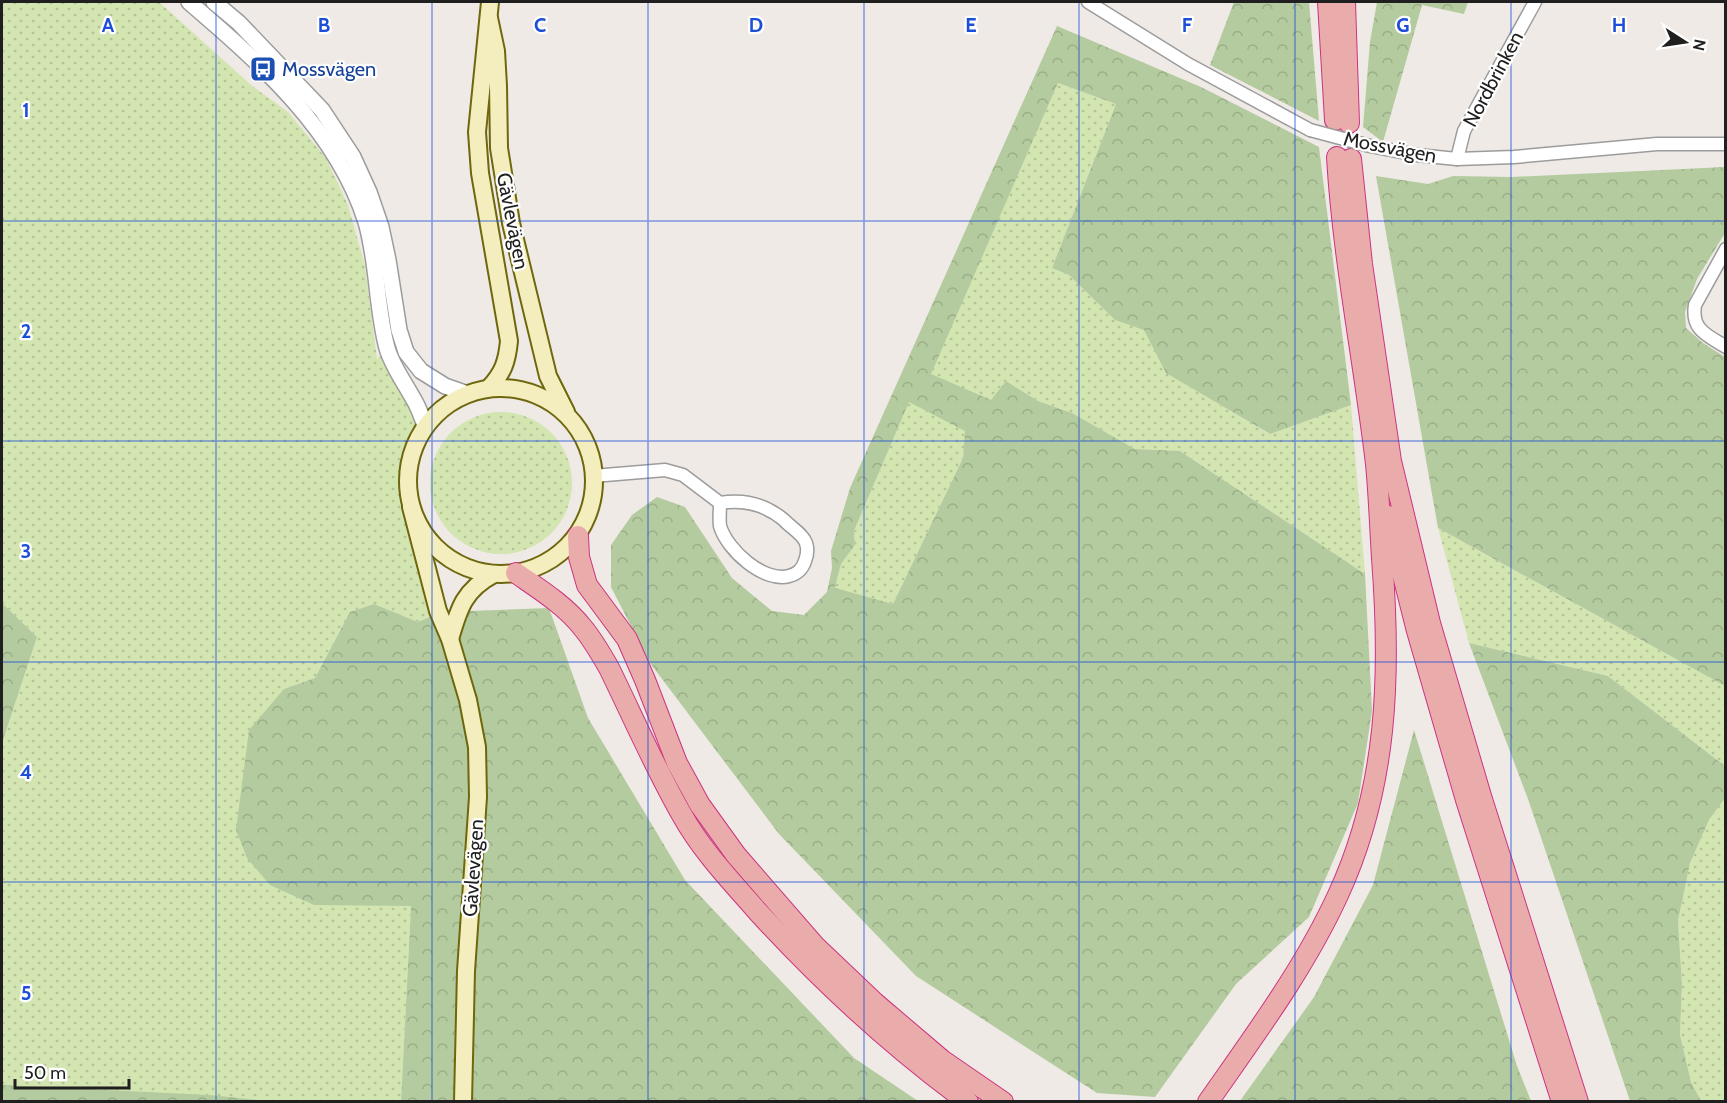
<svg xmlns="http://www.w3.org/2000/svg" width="1727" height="1103" font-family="Cabin,sans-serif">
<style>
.grass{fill:url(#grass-dots)}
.forest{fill:url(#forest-crowns);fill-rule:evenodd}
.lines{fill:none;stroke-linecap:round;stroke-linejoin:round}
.minor-casing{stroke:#9c9c9c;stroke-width:15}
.tertiary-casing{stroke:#9c9c9c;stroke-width:18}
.secondary-casing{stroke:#6e670e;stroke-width:20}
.trunk-casing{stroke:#cc3383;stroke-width:22}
.minor{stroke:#fff;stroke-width:12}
.tertiary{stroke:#fff;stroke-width:15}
.secondary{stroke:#f4eebe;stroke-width:16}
.trunk{stroke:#eaacaa;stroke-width:20}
.minor-bridge-casing{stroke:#9c9c9c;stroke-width:15;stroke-linecap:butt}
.minor-bridge{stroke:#fff;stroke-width:12}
.grid{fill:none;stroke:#1d4ed8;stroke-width:1.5;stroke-opacity:0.55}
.labels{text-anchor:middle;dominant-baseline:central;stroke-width:4.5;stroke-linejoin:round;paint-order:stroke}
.transit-label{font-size:20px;fill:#164399;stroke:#fff;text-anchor:start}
.street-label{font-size:20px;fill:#1f1f1f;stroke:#fff}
.grid-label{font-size:20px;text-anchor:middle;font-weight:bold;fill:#1d4ed8;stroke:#fff;stroke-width:4.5;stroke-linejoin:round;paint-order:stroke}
</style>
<defs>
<pattern id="grass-dots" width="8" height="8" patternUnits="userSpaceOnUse" patternTransform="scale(1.5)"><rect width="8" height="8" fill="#d3e5b0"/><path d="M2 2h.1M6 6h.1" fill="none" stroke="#b5c497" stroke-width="1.8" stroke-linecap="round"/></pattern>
<pattern id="forest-crowns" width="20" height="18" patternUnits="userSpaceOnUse" patternTransform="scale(1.5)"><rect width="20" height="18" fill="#b3cb9e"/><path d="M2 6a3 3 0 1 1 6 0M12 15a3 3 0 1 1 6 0" fill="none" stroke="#9aae88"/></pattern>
</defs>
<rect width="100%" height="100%" fill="#efeae6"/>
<!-- grass -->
<g class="grass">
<path d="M 2,2 L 159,2 L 251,85 L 288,112 L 326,158 L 348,205 L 365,266 L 377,359 L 387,349 L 425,425 C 395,480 411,509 426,565 L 418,572 L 429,617 L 418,622 L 374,604 L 350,612 L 315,678 L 284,689 L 382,904 L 411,906 L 401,1101 L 221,1101 L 2,1086 L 2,743 L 37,637 L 2,603 Z"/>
<path d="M 1058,83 L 1116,104 L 1052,268 L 1069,275 L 1115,320 L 1144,329 L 1167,373 L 1269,434 L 1351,405 L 1365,574 L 1180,451 L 1135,449 L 1072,413 L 1038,401 L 1006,381 L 991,401 L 930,374 Z"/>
<path d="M 909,401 L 966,431 L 963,458 L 893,604 L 835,589 L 841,564 L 855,545 L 854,532 Z"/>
<circle cx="501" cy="483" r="71"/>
<path d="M 1438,528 L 1725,686 L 1725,766 L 1608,676 L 1469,643 Z"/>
<path d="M 1725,798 L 1725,1101 L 1701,1101 L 1691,1082 L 1680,1035 L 1682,984 L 1678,921 L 1690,863 L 1709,820 Z"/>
</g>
<!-- forest -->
<g class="forest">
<path d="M 1234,2 L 1309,2 L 1319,121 L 1210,65 Z"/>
<path d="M 1377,2 L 1468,2 L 1464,14 L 1422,5 L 1383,142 L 1363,127 L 1370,42 Z"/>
<path d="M 1057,26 L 1201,87 L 1319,147 L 1351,405 L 1270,434 L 1166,373 L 1144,330 L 1115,320 L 1069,275 L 1052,268 L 1116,104 L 1058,83 L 931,374 L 991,400 L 1006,381 L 1038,401 L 1072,413 L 1135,449 L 1180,451 L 1365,574 L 1372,711 L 1358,803 L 1309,917 L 1236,984 L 1155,1097 L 1097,1093 L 916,976 L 779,834 L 650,663 L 611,587 L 611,545 L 632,515 L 657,497 L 685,507 L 732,578 L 772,611 L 804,615 L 827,592 L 832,568 L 831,551 L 850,488 ZM 909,402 L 965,431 L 963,458 L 893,604 L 835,588 L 841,564 L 855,545 L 854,531 Z"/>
<path d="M 1725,167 L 1725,233 L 1697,279 L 1685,312 L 1686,328 L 1703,343 L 1725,357 L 1725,686 L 1438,528 L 1376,176 L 1428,184 L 1453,176 L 1512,177 Z"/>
<path d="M 2,603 L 37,637 L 2,743 Z"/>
<path d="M 374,604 L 418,622 L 441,612 L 549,608 L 588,718 L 685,880 L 854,1058 L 918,1101 L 401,1101 L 411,906 L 314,905 L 270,885 L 247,858 L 236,830 L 249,730 L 284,689 L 315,678 L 350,612 Z"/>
<path d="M 1469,643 L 1608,676 L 1725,766 L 1725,798 L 1709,820 L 1690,863 L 1678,921 L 1682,984 L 1680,1035 L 1691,1082 L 1701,1101 L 1630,1101 L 1528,799 Z"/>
<path d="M 1414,730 L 1517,1066 L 1531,1101 L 1240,1101 L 1314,997 L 1373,885 Z"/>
<path d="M 2,1085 L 209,1095 L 269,1101 L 2,1101 Z"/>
</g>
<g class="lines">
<defs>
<g id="minor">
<path d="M 1088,2 L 1188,64 L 1310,130"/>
<path d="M 1370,146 L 1417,155 L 1457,159 L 1514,157 L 1657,144 L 1726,144"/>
<path d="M 1457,159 L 1464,131 L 1535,2"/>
<path d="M 1726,249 L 1695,305 C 1691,330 1707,335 1726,347"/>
<path d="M 593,476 L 665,470 L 683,475 L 720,503 C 720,510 719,519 720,526 C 727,550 764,583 789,576 C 797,574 802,570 805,561 C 807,556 808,549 806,543 C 803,534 790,527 784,520 C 765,504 744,499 720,503"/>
</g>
<g id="tertiary">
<path d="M 189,2 C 260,63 337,130 366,222 C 378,263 376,307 387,348 C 392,366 405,383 414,400 C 419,408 421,416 425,425"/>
<path d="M 214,2 L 239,23 L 322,110 L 353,157 L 369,192 L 381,227 L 388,260 L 399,330 L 406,352 L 421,371 L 445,386 L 465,393"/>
</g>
<g id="secondary">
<path d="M 489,18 L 496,51 L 498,86 L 499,148 L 511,223 L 548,376 L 566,412"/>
<circle cx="501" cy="481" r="93"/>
<path d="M 489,388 C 503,373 507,362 509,341 L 480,173 L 477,132 L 490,2"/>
<path d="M 411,507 L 438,611 L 450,639 L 468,700 L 477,747 L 478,797 L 466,971 L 463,1102"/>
<path d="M 450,639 C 459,608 464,590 494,574"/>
</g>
<g id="trunk">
<path d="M 1328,2 L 1335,120"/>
<path d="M 1345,2 L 1349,123"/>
<path d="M 1351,159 L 1362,264 L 1391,461 L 1430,623 L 1481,796 L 1578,1102"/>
<path d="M 1388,516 L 1417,631 L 1466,800 L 1562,1102"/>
<path d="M 578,536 L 579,557 L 587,585 L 627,639 L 645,680 L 677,763 L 700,805 L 736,855 L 815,946 L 875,1003 L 942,1060 L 1003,1102"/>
<path d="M 516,573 C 539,589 565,605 583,628 C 593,640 601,654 609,668 C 633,717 655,768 682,815 C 702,851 731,881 758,912 C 823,983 890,1045 968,1102"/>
<path d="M 1208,1102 C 1254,1036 1304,969 1338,895 C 1388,787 1391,675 1382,558 C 1380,527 1379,495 1376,464 C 1364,361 1343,260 1337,157"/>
</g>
</defs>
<!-- minor casing -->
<use href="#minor" class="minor-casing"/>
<!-- tertiary casing -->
<use href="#tertiary" class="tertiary-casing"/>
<!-- secondary casing -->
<use href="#secondary" class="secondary-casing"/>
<!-- trunk casing -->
<use href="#trunk" class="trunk-casing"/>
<!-- minor -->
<use href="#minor" class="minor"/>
<!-- tertiary -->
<use href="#tertiary" class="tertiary"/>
<!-- secondary -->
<use href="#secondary" class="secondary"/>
<!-- trunk -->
<use href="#trunk" class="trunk"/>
<defs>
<path id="minor-bridge" d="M 1310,130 L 1370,146"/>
</defs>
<!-- minor-bridge casing -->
<use href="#minor-bridge" class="minor-bridge-casing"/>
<!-- minor-bridge -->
<use href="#minor-bridge" class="minor-bridge"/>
</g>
<!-- grid -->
<path class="grid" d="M 216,2 L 216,1102M 432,2 L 432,1102M 648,2 L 648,1102M 864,2 L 864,1102M 1079,2 L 1079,1102M 1295,2 L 1295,1102M 1511,2 L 1511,1102M 2,221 L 1726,221M 2,441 L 1726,441M 2,662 L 1726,662M 2,882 L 1726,882"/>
<!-- icons -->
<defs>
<symbol id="bus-square" viewBox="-11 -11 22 22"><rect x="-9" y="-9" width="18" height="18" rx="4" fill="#1a4fb4" stroke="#fff"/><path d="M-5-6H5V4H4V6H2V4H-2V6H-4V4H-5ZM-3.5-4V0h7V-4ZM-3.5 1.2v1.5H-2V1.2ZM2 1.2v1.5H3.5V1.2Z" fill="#fff"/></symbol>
</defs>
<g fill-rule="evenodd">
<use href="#bus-square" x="248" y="54" width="30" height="30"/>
</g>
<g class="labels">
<!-- transit labels -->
<g class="transit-label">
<text x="282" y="69">Mossvägen</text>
</g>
<!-- street labels -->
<g class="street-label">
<text transform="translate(1493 79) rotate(-62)">Nordbrinken</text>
<text transform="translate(1390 147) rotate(11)">Mossvägen</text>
<text transform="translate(513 221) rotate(79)">Gävlevägen</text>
<text transform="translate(473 868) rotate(-86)">Gävlevägen</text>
</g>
</g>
<g class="grid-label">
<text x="108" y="32">A</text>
<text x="324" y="32">B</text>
<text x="540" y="32">C</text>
<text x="756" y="32">D</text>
<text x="971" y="32">E</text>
<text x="1187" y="32">F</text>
<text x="1403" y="32">G</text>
<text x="1619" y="32">H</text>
<text x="26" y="117">1</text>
<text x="26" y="338">2</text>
<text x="26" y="558">3</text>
<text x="26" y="779">4</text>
<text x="26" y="1000">5</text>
</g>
<!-- border -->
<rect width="1727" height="1103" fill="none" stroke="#1f1f1f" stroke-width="6"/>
<!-- north arrow -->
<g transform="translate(1685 42) rotate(102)" stroke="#ffffff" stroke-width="4.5" paint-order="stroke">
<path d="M0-4.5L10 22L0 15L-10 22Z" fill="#1f1f1f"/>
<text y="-9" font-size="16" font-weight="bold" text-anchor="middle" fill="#1f1f1f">N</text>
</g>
<!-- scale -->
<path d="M15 1079v9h114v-9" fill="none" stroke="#1f1f1f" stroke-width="3"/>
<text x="24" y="1079" font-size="18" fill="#1f1f1f" stroke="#ffffff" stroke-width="4.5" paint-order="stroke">50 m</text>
</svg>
